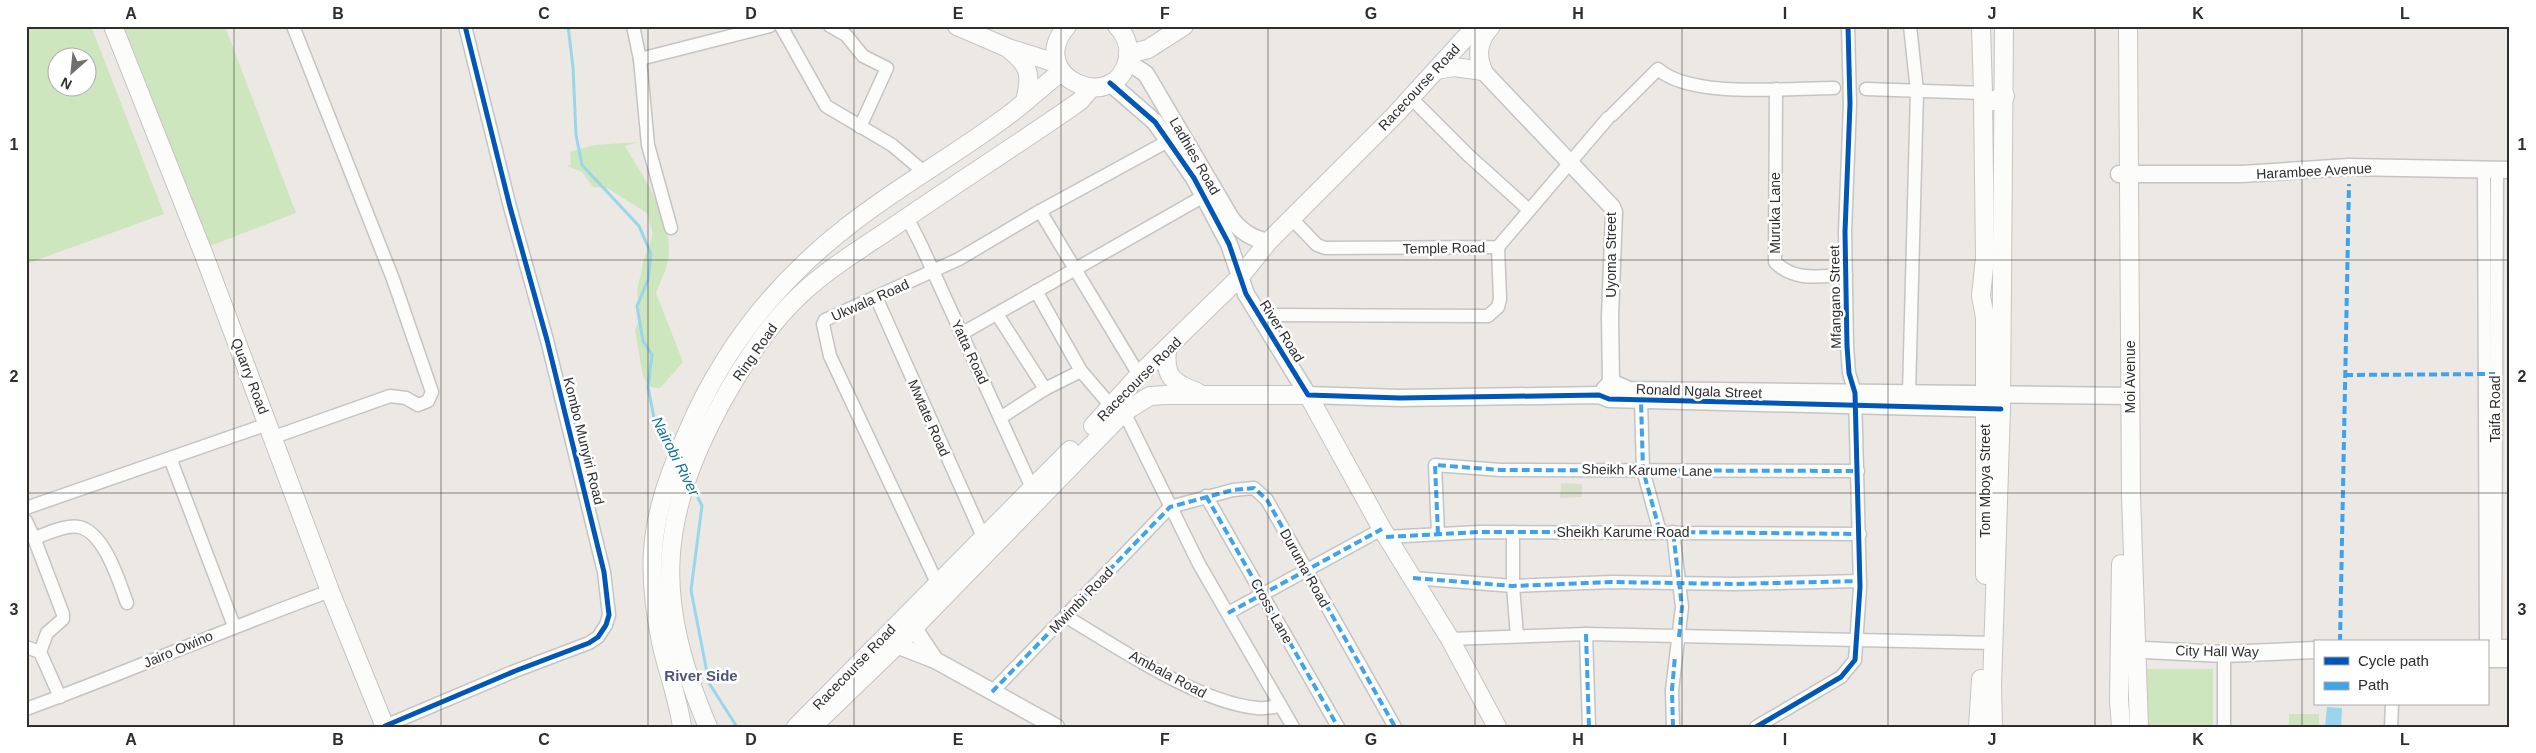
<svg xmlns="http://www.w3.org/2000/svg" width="2536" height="753" font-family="Arial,sans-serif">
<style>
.green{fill:#cee6be;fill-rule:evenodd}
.cemetery{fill:#d8e0cc}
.water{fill:#99d6ec}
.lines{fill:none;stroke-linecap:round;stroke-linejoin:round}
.stream{stroke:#99d6ec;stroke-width:3}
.minor-casing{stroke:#c5c4c5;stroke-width:15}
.tertiary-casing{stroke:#c5c4c5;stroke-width:19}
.secondary-casing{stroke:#c5c4c5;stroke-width:20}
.minor{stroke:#fcfcfb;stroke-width:12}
.tertiary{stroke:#fcfcfb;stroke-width:16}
.secondary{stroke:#fcfcfb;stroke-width:18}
.quiet{stroke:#3ea3eb;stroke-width:4;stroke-dasharray:8 4;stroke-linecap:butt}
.cycleway-casing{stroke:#fff;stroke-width:8}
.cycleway{stroke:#0057b8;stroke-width:5}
.grid{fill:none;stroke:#2e2e2e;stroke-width:1;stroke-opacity:0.55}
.labels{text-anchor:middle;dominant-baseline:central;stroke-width:5;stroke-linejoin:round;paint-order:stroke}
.street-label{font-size:14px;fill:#2e2e2e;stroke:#fff}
.water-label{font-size:15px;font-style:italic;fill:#0d6fa3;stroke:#fff}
.neighbourhood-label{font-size:15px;font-weight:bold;fill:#4d5680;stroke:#fff}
.neatline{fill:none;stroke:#2e2e2e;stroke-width:2}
.grid-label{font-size:16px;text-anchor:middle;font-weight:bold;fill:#2e2e2e}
</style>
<rect width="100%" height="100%" fill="#ece8e4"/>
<!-- green -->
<g class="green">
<path d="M 26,26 L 91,26 L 164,214 L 26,264 ZM 58,58 L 88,58 L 88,88 L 58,88 Z"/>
<path d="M 124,26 L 225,26 L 296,213 L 210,246 Z"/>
<path d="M 638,142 L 625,146 C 644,179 675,220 668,260 C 666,271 660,282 656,293 L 683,362 L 660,388 L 649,387 L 643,376 L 635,330 L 640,318 L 637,291 L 644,259 L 653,234 L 647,213 L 607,188 L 593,187 L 582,172 L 567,166 L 571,164 L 570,152 L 594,145 Z"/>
<rect x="2147" y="669" width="66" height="58"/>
<rect x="2289" y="714" width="30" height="13"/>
</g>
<!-- cemetery -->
<path class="cemetery" d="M 1561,483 L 1582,484 L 1582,497 L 1560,498 Z"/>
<!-- water -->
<path class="water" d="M 2327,707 L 2342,708 L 2341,727 L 2325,727 Z"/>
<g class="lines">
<!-- stream -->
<g class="stream">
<path d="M 568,26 L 573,67 L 576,135 L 582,165 L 639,226 L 651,254 L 648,280 L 637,306 L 643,341 L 652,355 L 648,387 L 654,418 L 673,452"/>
<path d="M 692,485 L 702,506 L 691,590 L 709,683 L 737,727"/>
</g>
<defs>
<g id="minor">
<path d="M 633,26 L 640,59 L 770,26"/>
<path d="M 781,26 L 826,106 L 892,145 L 924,172"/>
<path d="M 830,26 L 846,35 L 863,56 L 887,68 L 860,127"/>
<path d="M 640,59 L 648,145 L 671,228"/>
<path d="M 1776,89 L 1775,262 C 1794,282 1820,276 1846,275"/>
<path d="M 1866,89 L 1983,93"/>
<path d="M 1411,98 L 1468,155 L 1529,210"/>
<path d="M 1612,115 L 1658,69 C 1691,99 1789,88 1834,88"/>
<path d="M 2484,170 L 2486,642"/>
<path d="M 1040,211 L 1139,375"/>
<path d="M 907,217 L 922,247 L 1032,488"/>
<path d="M 1292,219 L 1317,245 L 1325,248 L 1498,247 L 1608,118"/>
<path d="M 1036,291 L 1081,371 L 1111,406"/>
<path d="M 876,297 L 984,539"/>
<path d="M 997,314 L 1045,389"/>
<path d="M 1258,315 L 1488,316 L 1498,307 L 1500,299 L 1498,247"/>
<path d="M 961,334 L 1204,196"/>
<path d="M 1909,393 L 1917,91 L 1910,26"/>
<path d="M 1641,401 L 1643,470 L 1660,532"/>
<path d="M 1124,412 L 1199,564 L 1293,727"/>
<path d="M 1000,418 L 1045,389 L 1081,371"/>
<path d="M 274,437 L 390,396 L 406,398 L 418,405 L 428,401 L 432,392 L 393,279 L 293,26"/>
<path d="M 170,458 L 234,626"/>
<path d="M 1206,496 L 1338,727"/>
<path d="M 26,508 L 268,424"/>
<path d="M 26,521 L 34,538"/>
<path d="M 1513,532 L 1513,586 L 1517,636"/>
<path d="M 1673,532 L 1682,607 L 1672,690 L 1673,727"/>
<path d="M 1438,534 L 1435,465 L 1501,470 L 1858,471"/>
<path d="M 1386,537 L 1479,532 L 1860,534"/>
<path d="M 1413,578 L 1513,586 L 1612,582 L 1734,584 L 1860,581"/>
<path d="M 938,585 L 830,356 L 823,324 L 825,320 L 959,259 L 1040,211 L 1170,140"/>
<path d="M 1228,613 L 1382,529"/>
<path d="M 1065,616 C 1117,647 1197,702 1257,708 C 1264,709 1272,707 1279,706"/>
<path d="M 1586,634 L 1589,727"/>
<path d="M 1450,639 L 1586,634 L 1994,643"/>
<path d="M 26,647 L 40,652 L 47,633 L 63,619 L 63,614 L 34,538 C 47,534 66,524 79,527 C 104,532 119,581 127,603"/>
<path d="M 40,652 L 60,697"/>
<path d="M 2495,655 L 2497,170"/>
<path d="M 992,692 L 1170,507 L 1233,490 L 1254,488 L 1267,500 L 1395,727"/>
<path d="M 26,709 C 128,672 228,628 330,591"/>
<path d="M 385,726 L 515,671 L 589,643 L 598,637 L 606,625 L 609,615 L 604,572 L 547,340 L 510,207 L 465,26"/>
<path d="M 1756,727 L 1841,677 L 1855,660 L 1860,587 L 1855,393 L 1849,373 L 1847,346 L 1845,232 L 1850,104 L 1848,26"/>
<path d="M 2224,727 L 2224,654"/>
<path d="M 2391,727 L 2392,704"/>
</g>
<g id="tertiary">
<path d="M 1127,61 L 1146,74 L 1232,220 C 1243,233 1252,238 1268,242"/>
<path d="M 1483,71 L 1612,207 L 1614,212 L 1610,317 L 1611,382 L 1604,390"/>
<path d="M 1110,83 L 1155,122 L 1194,178 L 1229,244 L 1246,294 L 1308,395 L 1400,398 L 1599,395 L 1609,399 L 1999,409"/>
<path d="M 2119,174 L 2242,174 L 2349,167 L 2510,170"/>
<path d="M 1611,382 L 1629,390 L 2130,396"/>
<path d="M 907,618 L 935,660"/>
<path d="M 886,641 L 935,660 L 1056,727"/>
<path d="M 2487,648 L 2510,648"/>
<path d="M 2125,649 L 2224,654 L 2315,650"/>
<path d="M 2487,659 L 2510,659"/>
</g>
<g id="secondary">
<path d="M 113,26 L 204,255 L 330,591 L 385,727"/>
<path d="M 957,26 L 1008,48 L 1056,63"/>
<path d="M 1067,26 C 1023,77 1117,117 1128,58 C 1130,46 1125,34 1117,26"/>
<path d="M 1981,26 L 1983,93"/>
<path d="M 2128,26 L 2131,496 L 2139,727"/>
<path d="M 1010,50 C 1031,66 1031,77 1025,101"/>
<path d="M 1128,54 L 1148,49 L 1184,26"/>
<path d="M 1436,70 L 1454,67 L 1483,71"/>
<path d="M 1483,71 C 1476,54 1478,41 1491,26"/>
<path d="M 1167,350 C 1164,377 1173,383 1197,392"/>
<path d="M 1093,426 L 1139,375 L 1240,277 L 1268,242 L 1394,116 L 1476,26"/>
<path d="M 1985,575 L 1985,317 L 1981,296 L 1985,258 L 1983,97 L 1992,101 L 2005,96"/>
<path d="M 682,727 C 678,698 667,670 661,642 C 655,612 651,581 653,550 C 656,508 671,469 688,431 C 723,349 778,280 848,226 C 896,188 950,158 999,122 C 1021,107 1040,88 1061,72"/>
<path d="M 708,727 C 654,600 657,520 723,400 C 745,361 769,324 801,294 C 830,267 864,247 896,225 C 954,185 1012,148 1070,108 L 1080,101 L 1091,88"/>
<path d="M 796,727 L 1070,450"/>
<path d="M 812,727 L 897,645 L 1124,412 L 1150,396 L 1166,395 L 1308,395 L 1382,529 L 1450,639 L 1497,727"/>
<path d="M 1978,727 L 1981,679"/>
<path d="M 1993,727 L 1992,686 L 2001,409 L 2004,26"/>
<path d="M 2121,727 L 2119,700 L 2121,564"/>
</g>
</defs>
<!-- minor casing -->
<use href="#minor" class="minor-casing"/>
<!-- tertiary casing -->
<use href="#tertiary" class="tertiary-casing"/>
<!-- secondary casing -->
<use href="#secondary" class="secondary-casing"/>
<!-- minor -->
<use href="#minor" class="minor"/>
<!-- tertiary -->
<use href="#tertiary" class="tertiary"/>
<!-- secondary -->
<use href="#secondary" class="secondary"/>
<!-- quiet -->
<g class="quiet">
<path d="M 2345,375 L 2495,374"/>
<path d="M 1206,496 L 1338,727"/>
<path d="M 1438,534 L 1435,465 L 1501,470 L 1858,471"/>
<path d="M 1386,537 L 1479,532 L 1660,532 L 1643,470 L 1641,401"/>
<path d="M 1413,578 L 1513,586 L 1612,582 L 1734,584 L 1860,581"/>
<path d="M 1228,613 L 1382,529"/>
<path d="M 1586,634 L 1589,727"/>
<path d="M 1679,637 L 1682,607 L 1673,532 L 1860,534"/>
<path d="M 2340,642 L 2349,184"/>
<path d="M 992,692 L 1170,507 L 1233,490 L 1254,488 L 1267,500 L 1395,727"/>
<path d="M 1673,727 L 1672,690 L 1675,656"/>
</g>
<defs>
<g id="cycleway">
<path d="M 1110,83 L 1155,122 L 1194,178 L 1229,244 L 1246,294 L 1308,395 L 1400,398 L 1599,395 L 1609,399 L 2001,409"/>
<path d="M 385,726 L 515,671 L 589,643 L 598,637 L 606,625 L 609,615 L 604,572 L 547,340 L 510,207 L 465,26"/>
<path d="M 1756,727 L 1841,677 L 1855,660 L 1860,587 L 1855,393 L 1849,373 L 1847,346 L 1845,232 L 1850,104 L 1848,26"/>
</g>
</defs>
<!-- cycleway casing -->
<use href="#cycleway" class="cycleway-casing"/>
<!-- cycleway -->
<use href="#cycleway" class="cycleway"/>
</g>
<!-- grid -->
<path class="grid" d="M 234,26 L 234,727M 441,26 L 441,727M 648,26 L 648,727M 854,26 L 854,727M 1061,26 L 1061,727M 1268,26 L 1268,727M 1475,26 L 1475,727M 1682,26 L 1682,727M 1888,26 L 1888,727M 2095,26 L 2095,727M 2302,26 L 2302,727M 26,260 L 2510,260M 26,493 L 2510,493"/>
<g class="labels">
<!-- street labels -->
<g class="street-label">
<text transform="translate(1419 87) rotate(-47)">Racecourse Road</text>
<text transform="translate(1195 156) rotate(60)">Ladhies Road</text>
<text transform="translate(2314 171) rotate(-3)">Harambee Avenue</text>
<text transform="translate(1775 213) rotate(-90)">Muruka Lane</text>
<text transform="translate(1444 248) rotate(-1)">Temple Road</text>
<text transform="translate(1611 255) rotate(-90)">Uyoma Street</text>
<text transform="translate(1835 297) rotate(-91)">Mfangano Street</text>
<text transform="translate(870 300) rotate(-24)">Ukwala Road</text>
<text transform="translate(1282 331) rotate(58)">River Road</text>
<text transform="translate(755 352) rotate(-55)">Ring Road</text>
<text transform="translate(970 352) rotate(65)">Yatta Road</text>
<text transform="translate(250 376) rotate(69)">Quarry Road</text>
<text transform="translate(2130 377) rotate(-90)">Moi Avenue</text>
<text transform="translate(1139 379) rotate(-45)">Racecourse Road</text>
<text transform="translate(1699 391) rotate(2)">Ronald Ngala Street</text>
<text transform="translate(2495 409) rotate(-90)">Taifa Road</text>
<text transform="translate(929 418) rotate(66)">Mwtate Road</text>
<text transform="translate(584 441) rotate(76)">Kombo Munyiri Road</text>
<text transform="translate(1647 470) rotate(1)">Sheikh Karume Lane</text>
<text transform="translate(1985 481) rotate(-90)">Tom Mboya Street</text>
<text x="1623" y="532">Sheikh Karume Road</text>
<text transform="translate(1305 568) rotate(61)">Duruma Road</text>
<text transform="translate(1081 600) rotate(-46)">Mwimbi Road</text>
<text transform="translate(1272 611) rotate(61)">Cross Lane</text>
<text transform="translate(178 649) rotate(-23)">Jairo Owino</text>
<text transform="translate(2217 651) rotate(1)">City Hall Way</text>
<text transform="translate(854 667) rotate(-46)">Racecourse Road</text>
<text transform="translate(1168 674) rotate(28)">Ambala Road</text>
</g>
<!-- water labels -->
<g class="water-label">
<text transform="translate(676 456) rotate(63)">Nairobi River</text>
</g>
<!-- neighbourhood labels -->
<g class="neighbourhood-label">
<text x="701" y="675">River Side</text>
</g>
</g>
<!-- border -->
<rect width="2536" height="753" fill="none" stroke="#ffffff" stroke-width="55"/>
<!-- legend -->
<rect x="2314" y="640" width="175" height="65" fill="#ffffff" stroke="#ababab"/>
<rect x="2324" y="657" width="25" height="8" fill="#0057b8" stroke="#ababab"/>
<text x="2358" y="666" font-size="15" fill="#2e2e2e">Cycle path</text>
<rect x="2324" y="682" width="25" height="8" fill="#3ea3eb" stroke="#ababab"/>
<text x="2358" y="690" font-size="15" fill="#2e2e2e">Path</text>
<!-- north arrow -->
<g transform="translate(72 72) rotate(207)"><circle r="24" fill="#ffffff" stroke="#ababab"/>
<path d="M0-4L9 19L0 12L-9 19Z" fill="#706f6e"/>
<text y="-8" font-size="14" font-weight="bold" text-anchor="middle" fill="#2e2e2e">N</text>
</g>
<rect x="28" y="28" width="2480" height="698" class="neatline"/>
<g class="grid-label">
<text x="131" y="19">A</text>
<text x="338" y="19">B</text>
<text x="544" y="19">C</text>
<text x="751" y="19">D</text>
<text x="958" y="19">E</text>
<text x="1165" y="19">F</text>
<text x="1371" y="19">G</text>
<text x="1578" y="19">H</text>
<text x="1785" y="19">I</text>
<text x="1992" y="19">J</text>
<text x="2198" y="19">K</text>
<text x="2405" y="19">L</text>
<text x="14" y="150">1</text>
<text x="2522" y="150">1</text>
<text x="14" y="382">2</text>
<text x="2522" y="382">2</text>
<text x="14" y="615">3</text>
<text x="2522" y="615">3</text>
<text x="131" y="745">A</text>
<text x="338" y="745">B</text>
<text x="544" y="745">C</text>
<text x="751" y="745">D</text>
<text x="958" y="745">E</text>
<text x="1165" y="745">F</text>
<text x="1371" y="745">G</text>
<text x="1578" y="745">H</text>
<text x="1785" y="745">I</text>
<text x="1992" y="745">J</text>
<text x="2198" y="745">K</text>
<text x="2405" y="745">L</text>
</g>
</svg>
